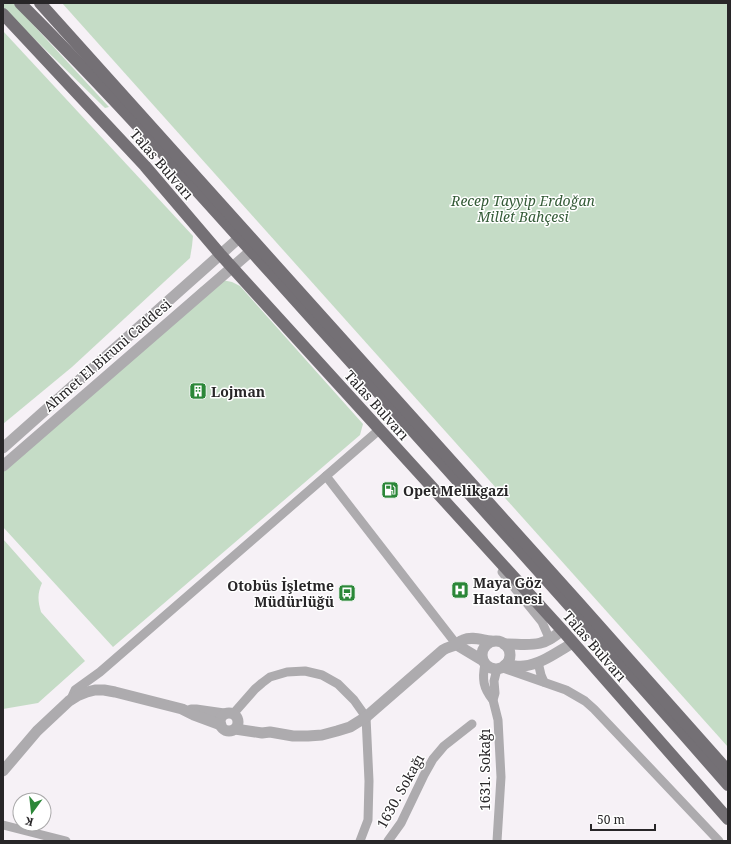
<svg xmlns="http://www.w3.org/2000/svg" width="731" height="844" font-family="'Noto Serif',serif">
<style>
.green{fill:#c5dcc6}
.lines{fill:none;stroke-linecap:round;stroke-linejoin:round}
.minor{stroke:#adabae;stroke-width:9}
.tertiary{stroke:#adabae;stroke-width:11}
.primary{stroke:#747075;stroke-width:12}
.labels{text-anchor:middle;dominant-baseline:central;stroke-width:3;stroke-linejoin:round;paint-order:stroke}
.street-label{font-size:14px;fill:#282628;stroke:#fff}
.park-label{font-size:14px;font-style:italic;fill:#345b37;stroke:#fff}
.poi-label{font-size:14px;font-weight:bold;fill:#282628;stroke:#fff;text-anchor:start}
</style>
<rect width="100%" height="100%" fill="#f6f1f6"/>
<!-- green -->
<g class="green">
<path d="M 3,3 L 13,3 L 109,107 L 105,108 L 3,8 Z"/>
<path d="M 62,3 L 728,3 L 728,747 Z"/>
<path d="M 3,31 L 193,236 L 192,246 L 190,258 L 72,367 L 3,424 Z"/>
<path d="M 222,280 L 232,282 L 240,286 L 363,424 L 360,435 L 113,647 L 3,527 L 3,462 L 88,393 L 201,287 L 212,281 Z"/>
<path d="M 3,539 L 42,583 C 37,594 38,601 41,612 L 85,661 L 38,703 L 3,709 Z"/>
</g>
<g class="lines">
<!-- minor -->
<g class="minor">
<path d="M 326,476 L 457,645"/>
<path d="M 502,572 L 517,591 L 542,622 L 550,640"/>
<path d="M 538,662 L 541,675 L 544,682"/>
<path d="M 485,664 C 482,679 483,688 493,700"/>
<path d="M 503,668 L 566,690 L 585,701 L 594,709 L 719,841"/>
<path d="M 70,701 L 75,690 L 100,672 L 379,430"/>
<path d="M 233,714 L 255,689 L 262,683 L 270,677 L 287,672 L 305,671 L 322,675 L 338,684 L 354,700 L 366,717 L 369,781 L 368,820 L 360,841"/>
<path d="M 3,825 L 66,841"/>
<path d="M 388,841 L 401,823 L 424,775 L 433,759 L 444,746 L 472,724"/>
<path d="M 497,841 L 501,777 L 498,720 L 493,700 L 495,693 L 494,681 L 497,669"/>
</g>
<!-- tertiary -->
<g class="tertiary">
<path d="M 3,448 L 239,238"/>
<path d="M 3,466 L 251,251"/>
<circle cx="496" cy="655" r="14"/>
<path d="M 504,644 C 529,644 542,649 562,630"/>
<path d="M 457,645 L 482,660"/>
<path d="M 505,665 C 512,665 518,667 524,666 C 542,664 558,651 573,643"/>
<path d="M 191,710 L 196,710 L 224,714"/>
<circle cx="229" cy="722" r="9"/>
<path d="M 235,729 L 262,733 L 270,732 L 293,736 L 308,736 L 322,735 L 337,731 L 350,727 L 366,717 L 443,650 C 448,647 451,647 455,645 C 458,644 459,641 463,640 C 472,636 482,640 491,641"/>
<path d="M 3,771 L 37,731 L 69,701 L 77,696 L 87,692 L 95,690 L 104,690 L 115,692 L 182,709 L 194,715 L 221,725"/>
</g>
<!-- primary -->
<g class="primary">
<path d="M 20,3 C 125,108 223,220 322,330 C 458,481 594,632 728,785"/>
<path d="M 40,3 L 577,601 L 728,771"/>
<path d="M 3,14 L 145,166 L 220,254 L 562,630 L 728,819"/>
</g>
</g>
<!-- icons -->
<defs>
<symbol id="building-square" viewBox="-11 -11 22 22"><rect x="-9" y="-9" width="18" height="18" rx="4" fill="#2b8738" stroke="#fff"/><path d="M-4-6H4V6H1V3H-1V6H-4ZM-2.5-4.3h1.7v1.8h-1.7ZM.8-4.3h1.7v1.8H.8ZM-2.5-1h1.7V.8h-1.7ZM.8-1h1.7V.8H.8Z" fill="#fff"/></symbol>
<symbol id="fuel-square" viewBox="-11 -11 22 22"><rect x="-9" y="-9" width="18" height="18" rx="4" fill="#2b8738" stroke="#fff"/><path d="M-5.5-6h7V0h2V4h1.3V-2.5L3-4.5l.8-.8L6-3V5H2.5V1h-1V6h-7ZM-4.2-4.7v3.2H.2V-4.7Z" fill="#fff"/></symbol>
<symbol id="hospital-square" viewBox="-11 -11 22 22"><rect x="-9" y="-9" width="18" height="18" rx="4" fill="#2b8738" stroke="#fff"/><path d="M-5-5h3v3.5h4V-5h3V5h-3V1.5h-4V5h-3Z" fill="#fff"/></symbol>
<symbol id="bus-square" viewBox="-11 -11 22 22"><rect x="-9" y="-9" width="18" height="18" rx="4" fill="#2b8738" stroke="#fff"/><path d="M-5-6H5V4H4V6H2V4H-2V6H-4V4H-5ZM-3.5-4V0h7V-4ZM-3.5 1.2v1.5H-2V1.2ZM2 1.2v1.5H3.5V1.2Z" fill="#fff"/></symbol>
</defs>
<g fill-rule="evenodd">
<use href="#building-square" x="188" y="381" width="20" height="20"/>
<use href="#fuel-square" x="380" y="480" width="20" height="20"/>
<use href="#hospital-square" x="450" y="580" width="20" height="20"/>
<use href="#bus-square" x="337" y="583" width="20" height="20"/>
</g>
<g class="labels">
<!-- street labels -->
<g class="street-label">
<text transform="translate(162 164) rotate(49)">Talas Bulvarı</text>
<text transform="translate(107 355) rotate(-41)">Ahmet El Biruni Caddesi</text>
<text transform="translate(377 405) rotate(48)">Talas Bulvarı</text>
<text transform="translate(595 646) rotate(49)">Talas Bulvarı</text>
<text transform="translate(484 770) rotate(-90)">1631. Sokağı</text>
<text transform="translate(400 791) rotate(-61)">1630. Sokağı</text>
</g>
<!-- park labels -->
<g class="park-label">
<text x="523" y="200">Recep Tayyip Erdoğan<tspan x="523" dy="16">Millet Bahçesi</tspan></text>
</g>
<!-- poi labels -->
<g class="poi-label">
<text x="211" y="391">Lojman</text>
<text x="403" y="490">Opet Melikgazi</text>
<text x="473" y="582">Maya Göz<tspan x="473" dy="16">Hastanesi</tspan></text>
<text x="334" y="585" text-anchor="end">Otobüs İşletme<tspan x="334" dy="16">Müdürlüğü</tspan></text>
</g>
</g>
<!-- border -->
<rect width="731" height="844" fill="none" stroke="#282628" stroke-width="8"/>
<!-- north arrow -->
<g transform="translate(32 812) rotate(195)"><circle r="19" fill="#ffffff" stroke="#a9a8a9"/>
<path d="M0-3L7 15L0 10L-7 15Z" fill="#2b8738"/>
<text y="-6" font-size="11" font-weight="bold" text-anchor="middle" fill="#282628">K</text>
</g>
<!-- scale -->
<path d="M591 824v6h64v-6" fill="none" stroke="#282628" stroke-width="2"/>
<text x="597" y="824" font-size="12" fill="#282628" stroke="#ffffff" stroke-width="3" paint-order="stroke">50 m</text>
</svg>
